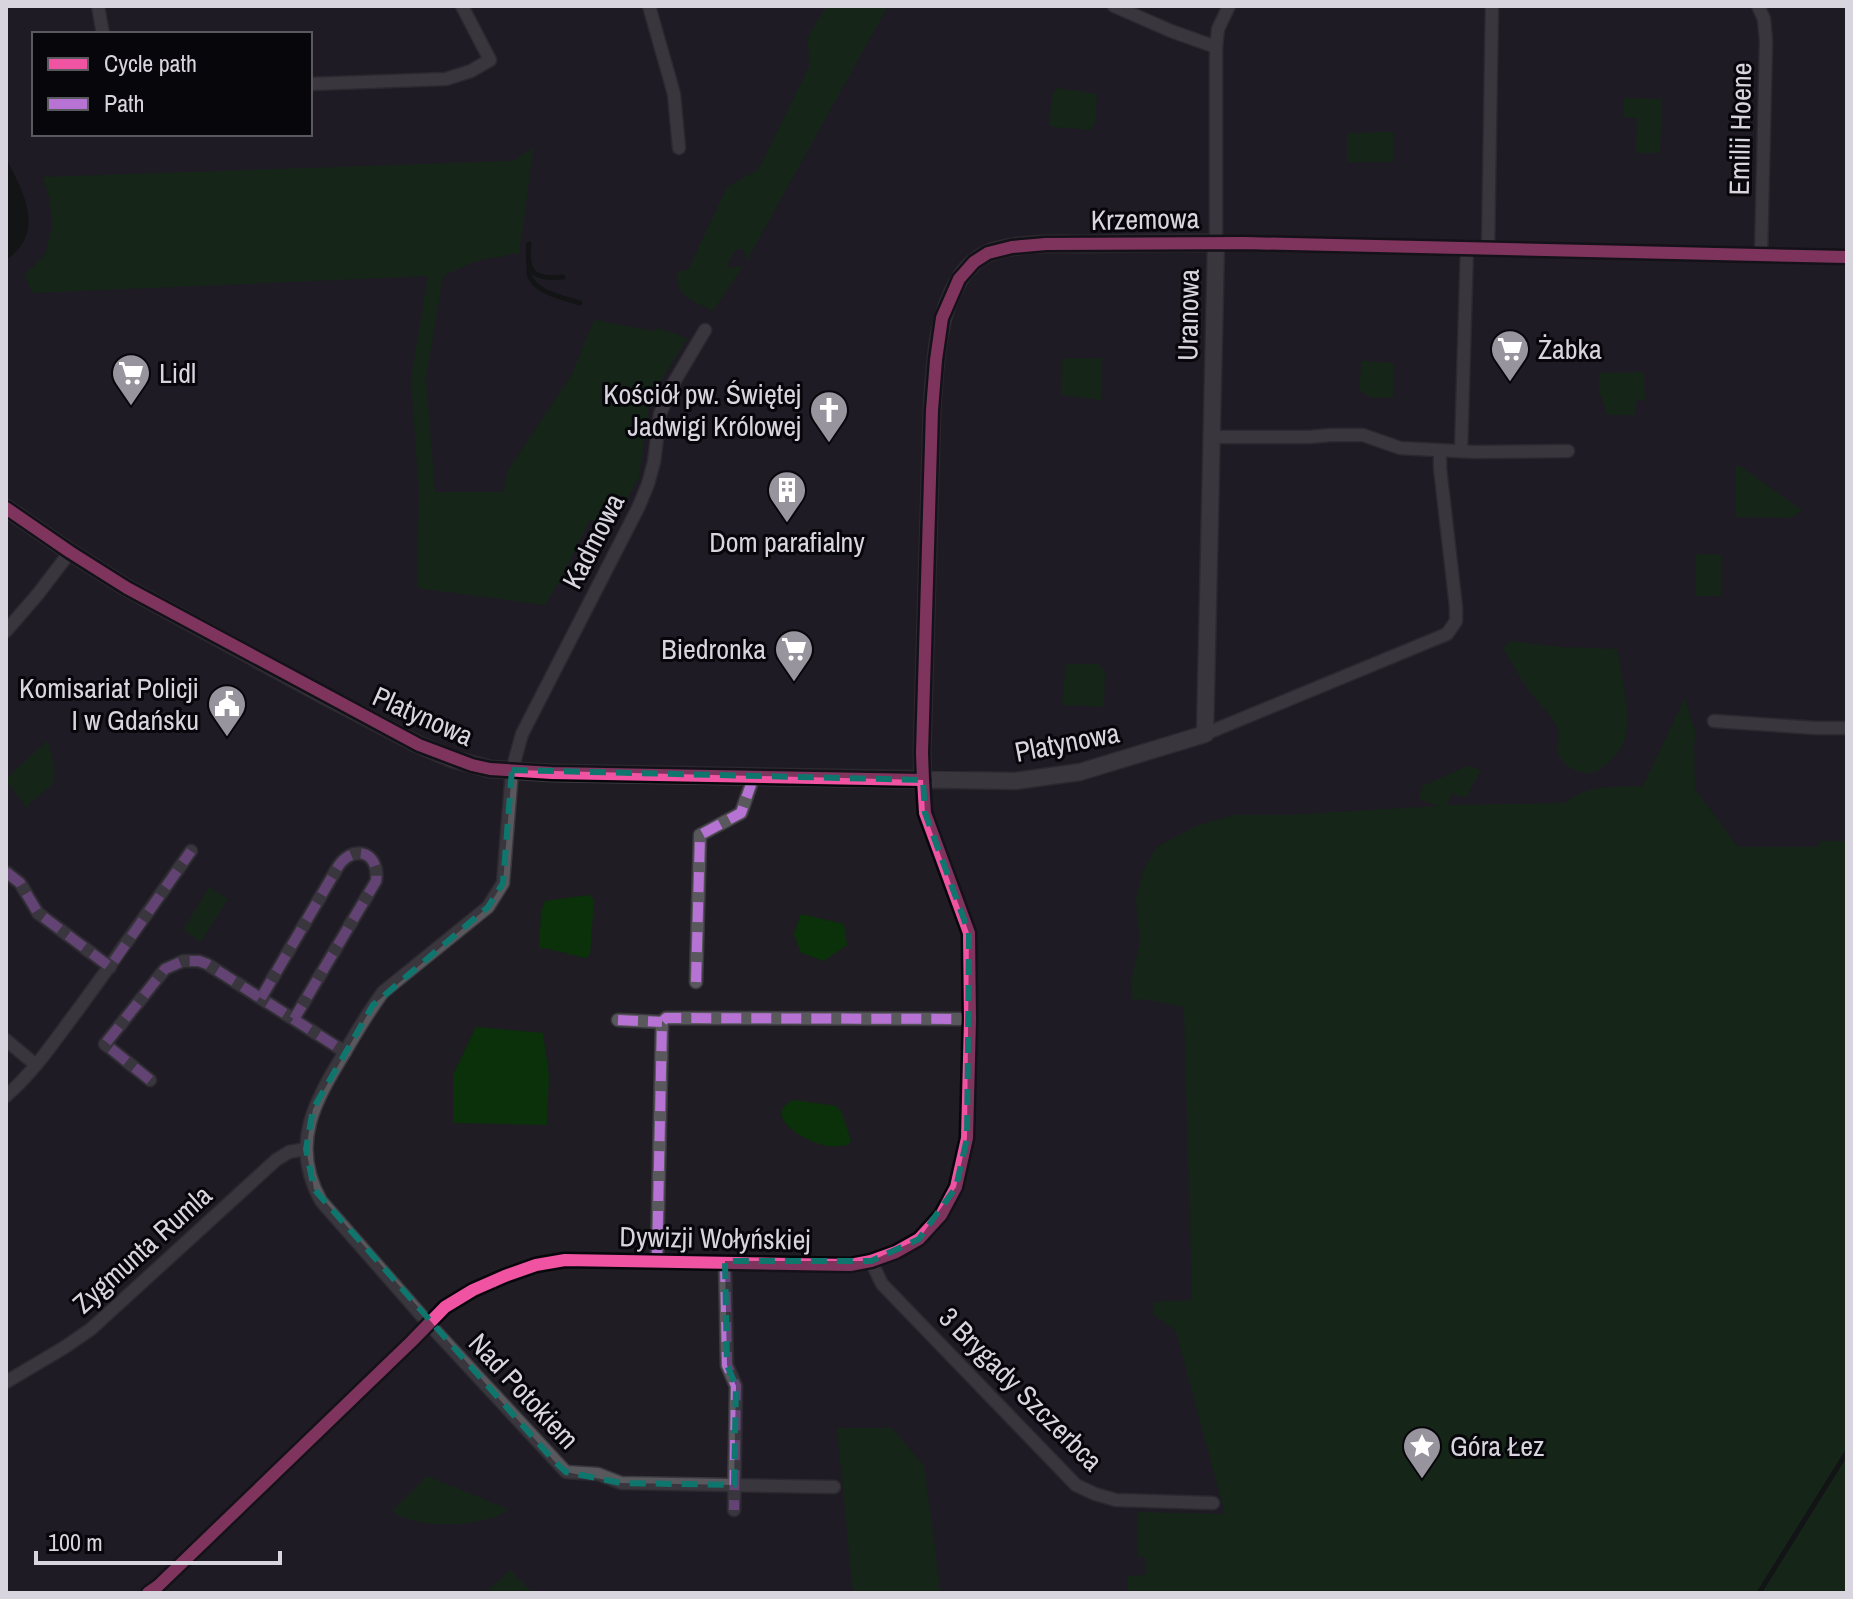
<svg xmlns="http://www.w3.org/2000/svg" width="1853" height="1599" font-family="'Archivo Narrow',sans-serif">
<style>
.green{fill:#0a310a}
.water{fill:#030c03}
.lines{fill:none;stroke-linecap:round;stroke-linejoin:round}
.stream{stroke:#030c03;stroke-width:5}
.minor-casing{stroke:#3b393f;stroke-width:15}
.tertiary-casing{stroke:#3b393f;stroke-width:19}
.minor{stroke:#59585d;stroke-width:12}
.tertiary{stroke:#59585d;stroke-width:16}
.quiet{stroke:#b673d3;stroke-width:10;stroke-dasharray:20 10;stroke-linecap:butt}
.cycleway-casing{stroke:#07060b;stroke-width:17}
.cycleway{stroke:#f153a3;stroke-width:12}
.marked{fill:none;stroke:#0f766e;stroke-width:6;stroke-dasharray:16 10;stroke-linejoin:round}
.labels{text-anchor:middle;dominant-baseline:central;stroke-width:6;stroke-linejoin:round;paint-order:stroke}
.street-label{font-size:28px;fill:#d9d5df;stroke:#07060b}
.poi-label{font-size:28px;fill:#d9d5df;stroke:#07060b;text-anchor:start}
</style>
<rect width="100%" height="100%" fill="#1f1c24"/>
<!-- green -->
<g class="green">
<path d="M 827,6 L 888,6 L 746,262 L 744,249 L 735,250 L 726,268 L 743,266 L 713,311 C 692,300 676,298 677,272 L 688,270 L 727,187 L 758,170 L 809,67 L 808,36 Z"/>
<path d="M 1056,88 L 1097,94 L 1095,124 L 1090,130 L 1053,127 L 1049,124 L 1053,93 Z"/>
<path d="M 1624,98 L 1662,99 L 1660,153 L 1636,153 L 1637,118 L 1623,117 Z"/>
<path d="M 1393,132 L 1393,162 L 1347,162 L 1347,133 Z"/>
<path d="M 535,147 L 533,152 L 519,254 L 512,253 L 512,255 L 505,255 L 505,257 C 485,255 461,268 443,276 L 426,379 L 435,492 L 503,492 L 508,470 L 572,374 L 594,320 L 653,331 L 657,328 L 674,333 L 687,339 L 650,399 L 639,477 L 612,526 L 590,520 L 565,571 L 545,605 L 417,588 L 419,492 L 411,379 L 428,276 L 32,293 L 25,275 L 45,254 L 53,225 L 49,197 L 42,177 L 513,161 Z"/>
<path d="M 1101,358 L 1101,400 L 1061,395 L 1062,359 Z"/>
<path d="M 1362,361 L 1394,363 L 1393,398 L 1369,397 L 1359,389 Z"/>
<path d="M 1644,372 L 1645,400 L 1636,401 L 1635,415 L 1608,415 L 1599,392 L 1599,373 Z"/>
<path d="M 1735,466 L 1740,466 L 1802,510 L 1791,518 L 1736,517 Z"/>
<path d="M 1696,554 L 1722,555 L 1721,596 L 1696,596 Z"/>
<path d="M 1510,641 L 1561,647 L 1618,649 C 1620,685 1643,733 1610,761 C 1605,764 1600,770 1595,772 C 1583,776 1569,769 1562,760 C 1553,751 1560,741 1558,731 C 1554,716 1542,707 1533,696 C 1521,681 1513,664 1503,648 Z"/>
<path d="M 1066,664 L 1098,664 L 1105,671 L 1104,707 L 1062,705 Z"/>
<path d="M 1685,697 L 1696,735 L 1694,744 L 1695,789 L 1738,847 L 1817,847 L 1821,841 L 1847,841 L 1847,1593 L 1128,1593 L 1128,1576 L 1146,1575 L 1146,1558 L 1138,1556 L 1137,1512 L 1225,1514 L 1176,1331 L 1154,1315 L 1153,1302 L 1192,1300 L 1184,1007 L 1148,1000 L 1132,999 L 1132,977 L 1140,941 L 1136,900 L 1143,870 L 1157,847 L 1196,826 L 1234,815 L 1287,815 L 1439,806 L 1419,799 L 1422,786 L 1468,766 L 1481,770 L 1466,798 L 1452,794 L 1447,805 L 1565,803 C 1589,783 1613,788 1643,786 Z"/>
<path d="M 47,741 L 49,744 L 55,771 L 52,779 L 55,782 L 26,807 L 6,779 Z"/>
<path d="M 209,887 L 228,899 L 201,942 L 183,930 Z"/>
<path d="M 589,895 L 594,900 L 590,955 L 585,958 L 544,948 L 539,949 L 541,912 L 545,901 Z"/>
<path d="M 801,914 L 844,924 L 847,945 L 824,961 L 801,953 L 794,934 Z"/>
<path d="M 476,1027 L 543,1033 L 549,1075 L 547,1125 L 453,1123 L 453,1075 Z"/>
<path d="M 794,1100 L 836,1106 L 841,1111 L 851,1140 L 848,1145 C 841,1146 834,1147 828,1146 C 810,1144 758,1116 794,1100 Z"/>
<path d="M 837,1428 L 892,1428 L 924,1466 L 941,1593 L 853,1593 Z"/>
<path d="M 427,1476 L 508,1509 L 509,1509 C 487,1528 414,1530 392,1511 Z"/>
<path d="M 510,1570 L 533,1593 L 485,1593 Z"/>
</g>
<!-- water -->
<path class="water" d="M 6,158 C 23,192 47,232 6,260 Z"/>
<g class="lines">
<!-- stream -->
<g class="stream">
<path d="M 529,244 C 525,274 536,280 563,277"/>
<path d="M 529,261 C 529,262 529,273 529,274 C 534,293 565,298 580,303"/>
<path d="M 1759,1593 L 1847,1452"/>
</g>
<defs>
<g id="minor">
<path d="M 98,6 L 103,34"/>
<path d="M 649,6 L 674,94 L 679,148"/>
<path d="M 1114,6 L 1171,31 L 1216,47"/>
<path d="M 1229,6 L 1218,29 L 1216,47 L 1216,243 L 1847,257"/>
<path d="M 1758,6 L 1764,19 L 1766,41 L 1761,255"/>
<path d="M 310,84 L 446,79 L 471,71 L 490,60 L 462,6"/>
<path d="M 1488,248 L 1492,6"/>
<path d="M 705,330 L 673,384 L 660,414 L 654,462 L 648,484 L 639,506 L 522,734 L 512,770 L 503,883 L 488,907 L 383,992 C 369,1011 357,1031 346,1050 C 315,1101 289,1144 321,1201 L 428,1323 L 566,1472 L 598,1474 L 621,1483 L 834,1487"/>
<path d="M 1211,437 L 1309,437 L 1331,435 L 1363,435 L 1400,448 L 1475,452 L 1568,451"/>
<path d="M 1461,451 L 1467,247"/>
<path d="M 6,631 L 38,594 L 70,552"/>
<path d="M 1714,721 L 1816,728 L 1847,728"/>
<path d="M 1205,734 L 1447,634 L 1456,621 L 1456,607 L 1440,468 L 1440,450"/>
<path d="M 6,872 L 20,883 L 38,913 L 110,967"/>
<path d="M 696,982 L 700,835 L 741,813 L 754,776"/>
<path d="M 261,998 L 339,865 C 356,843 380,854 376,881 L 294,1019"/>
<path d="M 618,1020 L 662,1022"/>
<path d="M 6,1040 L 36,1065"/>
<path d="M 150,1080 L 105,1044 L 165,969 L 183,961 L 199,961 L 207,964 L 345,1052"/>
<path d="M 6,1096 C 34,1072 55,1040 77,1011 C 116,958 153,905 191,851"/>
<path d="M 657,1261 L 662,1022 L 666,1018 L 970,1019"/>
<path d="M 871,1261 L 882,1284 L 1076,1485 L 1095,1494 L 1116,1500 L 1213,1503"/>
<path d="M 725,1262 L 727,1365 L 736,1386 L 734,1510"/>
<path d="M 6,1382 L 65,1347 L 91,1329 L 276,1160 L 289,1152 L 306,1149"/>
<path d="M 148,1593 L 158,1586 L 412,1341 L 445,1307 L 473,1290 L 505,1276 L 536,1265 L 565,1260 L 850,1265 L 871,1261 L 896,1252 L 919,1239 L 941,1215 L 956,1187 L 967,1138 L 970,1019 L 969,933 L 925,813 L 923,780"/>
</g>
<path id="tertiary" d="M 6,508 L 70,552 L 127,588 L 321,694 L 419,745 L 452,759 L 490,769 L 552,773 L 1015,781 L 1080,772 L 1205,734 L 1216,243 C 1173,242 1130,243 1087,244 C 1056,244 1021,242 991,252 C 978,257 966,268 959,280 C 936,318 935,366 932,410 L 922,753 L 923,780"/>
</defs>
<!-- minor casing -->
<use href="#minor" class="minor-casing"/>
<!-- tertiary casing -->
<use href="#tertiary" class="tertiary-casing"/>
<!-- minor -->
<use href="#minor" class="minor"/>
<!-- tertiary -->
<use href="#tertiary" class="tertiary"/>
<!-- quiet -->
<g class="quiet">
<path d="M 6,872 L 20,883 L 38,913 L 110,967 L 191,851"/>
<path d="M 696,982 L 700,835 L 741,813 L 754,776"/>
<path d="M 261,998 L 339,865 C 356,843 380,854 376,881 L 294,1019"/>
<path d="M 618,1020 L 662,1022"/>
<path d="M 150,1080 L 105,1044 L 165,969 L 183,961 L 199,961 L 207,964 L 345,1052"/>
<path d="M 657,1261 L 662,1022 L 666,1018 L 970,1019"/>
<path d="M 725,1262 L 727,1365 L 736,1386 L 734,1510"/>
</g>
<defs>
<g id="cycleway">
<path d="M 6,508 L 70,552 L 127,588 L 419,745 L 472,765 L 490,769 L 552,773 L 923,780"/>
<path d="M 148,1593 L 158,1586 L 412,1341 L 445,1307 L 473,1290 L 505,1276 L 536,1265 L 565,1260 L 850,1265 L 871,1261 L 896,1252 L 919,1239 L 941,1215 L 956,1187 L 967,1138 L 970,1019 L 969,933 L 925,813 L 923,780 L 922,753 L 932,410 L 936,360 L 942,318 L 959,279 L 974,262 L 988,253 L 1012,247 L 1046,244 L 1244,243 L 1847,257"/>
</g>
</defs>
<!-- cycleway casing -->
<use href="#cycleway" class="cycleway-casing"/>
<!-- cycleway -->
<use href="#cycleway" class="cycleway"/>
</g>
<!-- marked area -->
<path d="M0 0H1853V1599H0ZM 512,770 L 923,780 L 925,813 L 969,933 L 967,1138 L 956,1187 L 919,1239 L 871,1261 L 725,1261 L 727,1365 L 736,1386 L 734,1485 L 621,1483 L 566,1472 L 554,1461 L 314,1189 L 306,1149 L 313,1109 L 373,1005 L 488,907 L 503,883 Z" fill="#1f1c24" fill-opacity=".55" fill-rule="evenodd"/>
<path class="marked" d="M 512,770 L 923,780 L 925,813 L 969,933 L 967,1138 L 956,1187 L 919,1239 L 871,1261 L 725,1261 L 727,1365 L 736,1386 L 734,1485 L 621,1483 L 566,1472 L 554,1461 L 314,1189 L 306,1149 L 313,1109 L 373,1005 L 488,907 L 503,883 Z"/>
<!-- icons -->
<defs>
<symbol id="supermarket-pin" viewBox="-11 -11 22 30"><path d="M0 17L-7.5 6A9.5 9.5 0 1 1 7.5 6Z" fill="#98949e" stroke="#07060b"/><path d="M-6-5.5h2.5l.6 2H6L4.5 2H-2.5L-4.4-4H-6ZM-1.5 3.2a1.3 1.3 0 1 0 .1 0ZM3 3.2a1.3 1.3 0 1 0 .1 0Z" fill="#fff"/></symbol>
<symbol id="church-pin" viewBox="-11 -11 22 30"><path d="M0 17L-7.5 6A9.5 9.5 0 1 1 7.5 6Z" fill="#98949e" stroke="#07060b"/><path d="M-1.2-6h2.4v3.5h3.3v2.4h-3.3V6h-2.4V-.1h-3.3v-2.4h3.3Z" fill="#fff"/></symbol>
<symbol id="building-pin" viewBox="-11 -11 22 30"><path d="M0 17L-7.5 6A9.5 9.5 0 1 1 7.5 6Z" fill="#98949e" stroke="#07060b"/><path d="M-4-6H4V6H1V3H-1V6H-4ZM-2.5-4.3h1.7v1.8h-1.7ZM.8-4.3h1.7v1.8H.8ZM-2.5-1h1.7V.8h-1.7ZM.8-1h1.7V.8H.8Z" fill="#fff"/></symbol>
<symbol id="civic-pin" viewBox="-11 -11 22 30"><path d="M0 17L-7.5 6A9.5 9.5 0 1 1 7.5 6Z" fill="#98949e" stroke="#07060b"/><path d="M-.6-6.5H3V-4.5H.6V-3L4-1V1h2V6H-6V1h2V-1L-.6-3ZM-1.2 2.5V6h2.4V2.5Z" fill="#fff"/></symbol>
<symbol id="sight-pin" viewBox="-11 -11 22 30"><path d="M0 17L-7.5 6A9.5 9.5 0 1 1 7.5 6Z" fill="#98949e" stroke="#07060b"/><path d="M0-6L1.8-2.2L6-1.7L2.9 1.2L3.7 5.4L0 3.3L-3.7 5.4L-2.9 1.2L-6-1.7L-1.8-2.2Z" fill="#fff"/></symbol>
</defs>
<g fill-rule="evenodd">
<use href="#supermarket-pin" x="1488" y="327" width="44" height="60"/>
<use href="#supermarket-pin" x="109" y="351" width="44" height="60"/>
<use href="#church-pin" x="807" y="388" width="44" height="60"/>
<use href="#building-pin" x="765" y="468" width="44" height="60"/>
<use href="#supermarket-pin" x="772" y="627" width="44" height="60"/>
<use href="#civic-pin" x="205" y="682" width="44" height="60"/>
<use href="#sight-pin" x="1400" y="1424" width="44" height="60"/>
</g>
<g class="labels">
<!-- street labels -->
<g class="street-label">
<text transform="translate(1740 129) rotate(-89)">Emilii Hoene</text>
<text transform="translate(1145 219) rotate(-1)">Krzemowa</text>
<text transform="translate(1188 315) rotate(-89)">Uranowa</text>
<text transform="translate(593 541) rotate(-63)">Kadmowa</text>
<text transform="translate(423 716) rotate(24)">Platynowa</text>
<text transform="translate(1067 742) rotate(-11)">Platynowa</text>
<text transform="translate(715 1238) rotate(1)">Dywizji Wołyńskiej</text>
<text transform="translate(142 1249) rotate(-42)">Zygmunta Rumla</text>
<text transform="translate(1021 1389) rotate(45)">3 Brygady Szczerbca</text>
<text transform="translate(524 1391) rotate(47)">Nad Potokiem</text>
</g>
<!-- poi labels -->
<g class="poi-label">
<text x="1538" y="349">Żabka</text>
<text x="159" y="373">Lidl</text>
<text x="801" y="394" text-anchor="end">Kościół pw. Świętej<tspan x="801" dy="32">Jadwigi Królowej</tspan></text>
<text x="787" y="542" text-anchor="middle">Dom parafialny</text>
<text x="766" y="649" text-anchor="end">Biedronka</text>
<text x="199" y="688" text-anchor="end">Komisariat Policji<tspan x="199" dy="32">I w Gdańsku</tspan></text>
<text x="1450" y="1446">Góra Łez</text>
</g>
</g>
<!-- border -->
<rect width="1853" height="1599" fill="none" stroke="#d9d5df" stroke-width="16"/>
<!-- legend -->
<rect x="32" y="32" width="280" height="104" fill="#07060b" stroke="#5b5960" stroke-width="2"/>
<rect x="48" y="58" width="40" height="12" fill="#f153a3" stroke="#5b5960" stroke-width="2"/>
<text x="104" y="72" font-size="24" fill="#d9d5df">Cycle path</text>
<rect x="48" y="98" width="40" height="12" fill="#b673d3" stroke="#5b5960" stroke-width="2"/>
<text x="104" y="112" font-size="24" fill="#d9d5df">Path</text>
<!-- scale -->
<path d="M36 1551v12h244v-12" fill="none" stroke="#d9d5df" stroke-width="4"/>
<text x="48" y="1551" font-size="24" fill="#d9d5df" stroke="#07060b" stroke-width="6" paint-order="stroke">100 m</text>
</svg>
